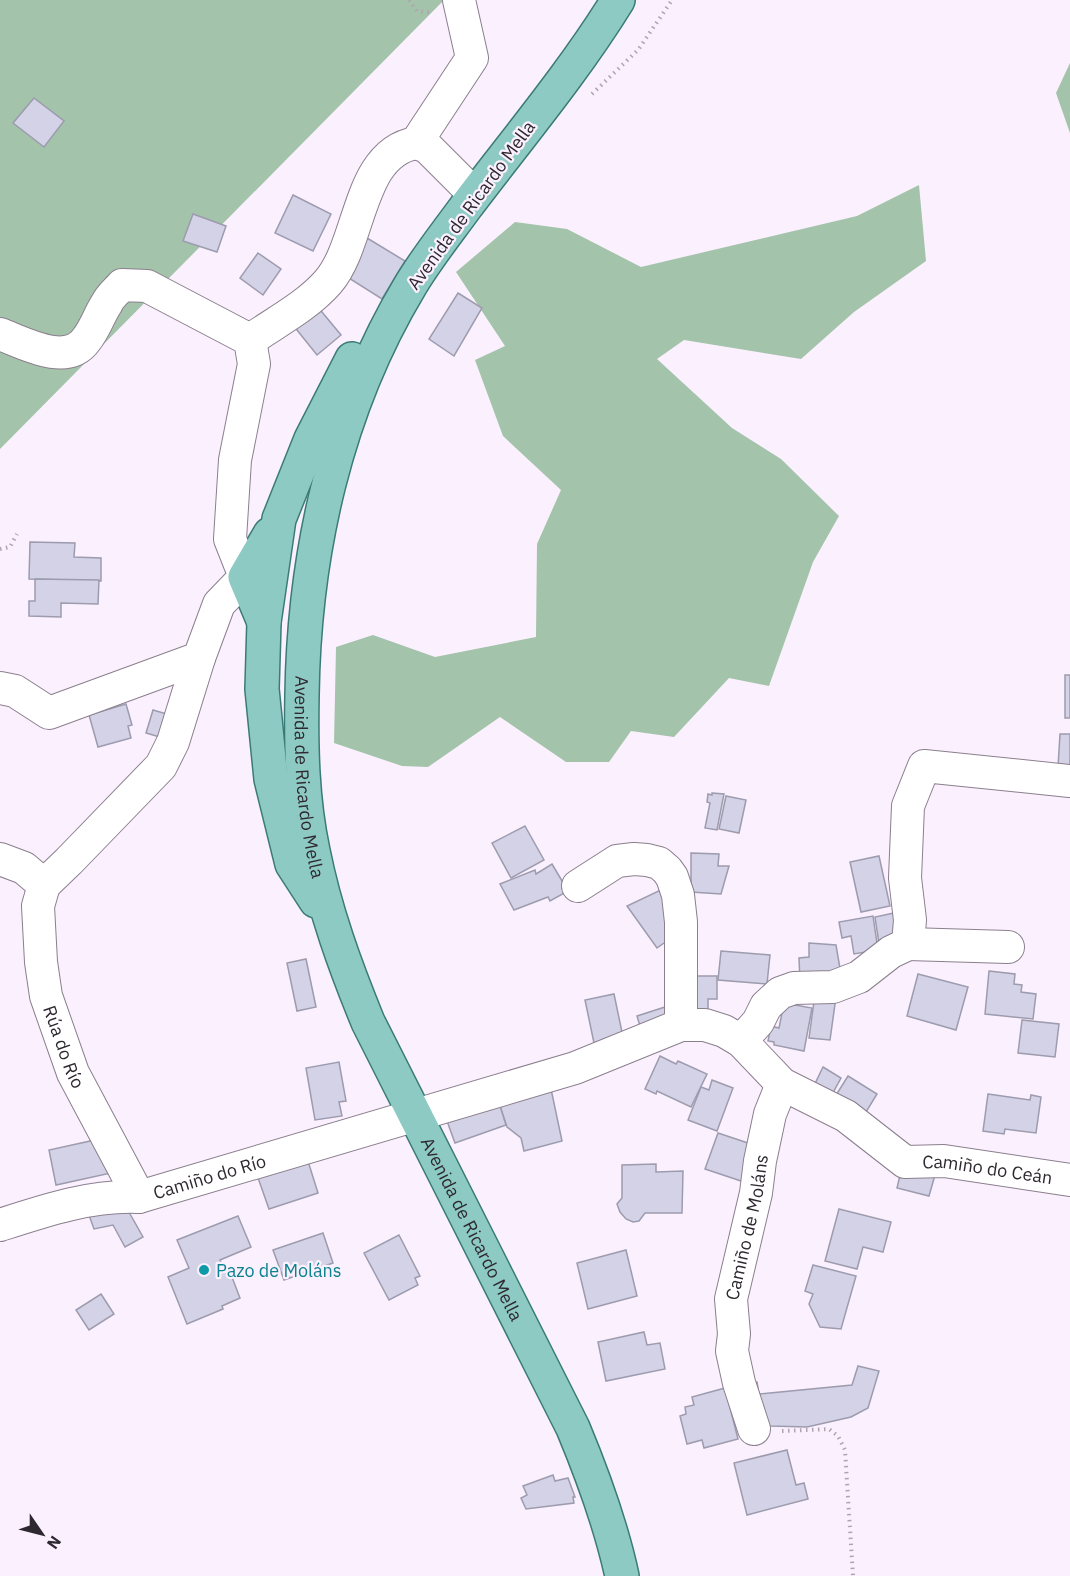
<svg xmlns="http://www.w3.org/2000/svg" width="1070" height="1576" font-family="'IBM Plex Sans',sans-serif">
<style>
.forest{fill:#a3c3aa}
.building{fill:#d4d2e6;stroke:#9d9bae;stroke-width:1.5}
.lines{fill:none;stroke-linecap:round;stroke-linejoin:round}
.minor-casing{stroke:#8b7f8e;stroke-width:34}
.major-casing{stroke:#3b7b76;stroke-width:36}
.path{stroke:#aea5b0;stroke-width:4;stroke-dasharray:1.5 4.5;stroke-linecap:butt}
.minor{stroke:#fff;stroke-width:32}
.major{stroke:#8ecac4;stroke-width:33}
.culture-dot{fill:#0f9aa8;stroke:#fbf0fe;stroke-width:2}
.labels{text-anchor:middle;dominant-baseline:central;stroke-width:4.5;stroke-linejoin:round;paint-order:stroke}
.street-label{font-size:18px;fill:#2e2930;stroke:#fbf0fe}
.culture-label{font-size:18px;fill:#0d838f;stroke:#fbf0fe;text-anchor:start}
</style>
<rect width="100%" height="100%" fill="#fbf0fe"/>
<!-- forest -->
<g class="forest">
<path d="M 0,0 L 444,0 L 0,449 Z"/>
<path d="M 1070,63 L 1070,133 L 1056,93 Z"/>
<path d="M 919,185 L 926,261 L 854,312 L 801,359 L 684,340 L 657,359 L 732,428 L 781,459 L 839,516 L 813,562 L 769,686 L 729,678 L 674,737 L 631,731 L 609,762 L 566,762 L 500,717 L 428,767 L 402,766 L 334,743 L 336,647 L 373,635 L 435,657 L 536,637 L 537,544 L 561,490 L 503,436 L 475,360 L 505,346 L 456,272 L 515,222 L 567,229 L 641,267 L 857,216 Z"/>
</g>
<!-- building -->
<g class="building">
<path d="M 34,98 L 64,121 L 44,147 L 13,123 Z"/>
<path d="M 293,195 L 331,214 L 313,251 L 275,233 Z"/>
<path d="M 193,214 L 226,226 L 217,252 L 183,241 Z"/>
<path d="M 367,238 L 405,261 L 382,299 L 344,275 Z"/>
<path d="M 258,253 L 281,269 L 263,295 L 240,278 Z"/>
<path d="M 458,293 L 482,308 L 454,356 L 429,339 Z"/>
<path d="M 317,306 L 341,335 L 317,355 L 293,325 Z"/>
<path d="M 30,542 L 75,543 L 74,557 L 101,558 L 101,581 L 29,579 Z"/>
<path d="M 35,579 L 99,580 L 98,604 L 61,603 L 61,617 L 29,616 L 29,601 L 35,601 Z"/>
<rect x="1065" y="675" width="5" height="43"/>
<path d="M 126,704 L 132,725 L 128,726 L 131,738 L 98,747 L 89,715 Z"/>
<path d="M 153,710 L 177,717 L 170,740 L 146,733 Z"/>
<path d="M 1060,734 L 1070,734 L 1070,767 L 1058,767 Z"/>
<path d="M 712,793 L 724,794 L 717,830 L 705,828 L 710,803 L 707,802 L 708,794 L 712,795 Z"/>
<path d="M 726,796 L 746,800 L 739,833 L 719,829 Z"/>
<path d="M 525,826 L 544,860 L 511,878 L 492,843 Z"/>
<path d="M 691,853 L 719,854 L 718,866 L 729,866 L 721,894 L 691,892 Z"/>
<path d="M 879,856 L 890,906 L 861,912 L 850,862 Z"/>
<path d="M 552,864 L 568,891 L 550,901 L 548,897 L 514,910 L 500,884 L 535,870 L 536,874 Z"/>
<path d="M 669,886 L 678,933 L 657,948 L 627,906 Z"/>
<path d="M 903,911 L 893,948 L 880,950 L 875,917 Z"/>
<path d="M 873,916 L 878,950 L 854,954 L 851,936 L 842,938 L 839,922 Z"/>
<path d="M 809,943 L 836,945 L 842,980 L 800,982 L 799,958 L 809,957 Z"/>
<path d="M 721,951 L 770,955 L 767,984 L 718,980 Z"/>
<path d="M 306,959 L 316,1007 L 297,1011 L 287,963 Z"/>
<path d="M 989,971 L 1015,974 L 1014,984 L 1022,985 L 1021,992 L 1036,994 L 1033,1019 L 985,1014 Z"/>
<path d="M 918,974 L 968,987 L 956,1030 L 907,1016 Z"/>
<path d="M 687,976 L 717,976 L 717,999 L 708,999 L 708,1020 L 688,1021 Z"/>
<path d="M 614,994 L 623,1037 L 594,1043 L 585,1000 Z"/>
<path d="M 815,994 L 836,997 L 830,1040 L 809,1038 Z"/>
<path d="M 784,1003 L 812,1008 L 804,1051 L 774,1045 L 774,1042 L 768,1041 L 771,1026 L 779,1028 Z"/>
<path d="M 668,1006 L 674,1026 L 643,1036 L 637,1016 Z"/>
<path d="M 1022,1020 L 1059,1024 L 1055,1057 L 1018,1053 Z"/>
<path d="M 660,1056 L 676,1064 L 678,1061 L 707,1074 L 691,1107 L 657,1091 L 656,1094 L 645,1089 Z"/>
<path d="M 339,1062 L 346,1101 L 339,1102 L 342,1116 L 315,1120 L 306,1068 Z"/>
<path d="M 823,1067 L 841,1078 L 829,1100 L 811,1092 Z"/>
<path d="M 848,1076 L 877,1094 L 860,1122 L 831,1103 Z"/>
<path d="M 712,1080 L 733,1088 L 717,1131 L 688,1120 L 701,1087 L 709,1090 Z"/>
<path d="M 551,1089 L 562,1141 L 524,1151 L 521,1138 L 507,1127 L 499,1103 Z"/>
<path d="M 988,1094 L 1030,1100 L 1031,1095 L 1041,1097 L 1036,1133 L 1005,1129 L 1004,1134 L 983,1131 Z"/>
<path d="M 500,1106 L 506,1125 L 455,1143 L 447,1121 Z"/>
<path d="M 718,1133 L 760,1147 L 747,1183 L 705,1169 Z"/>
<path d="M 104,1138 L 111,1173 L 56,1185 L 49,1150 Z"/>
<path d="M 307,1158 L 318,1193 L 269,1209 L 257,1175 Z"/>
<path d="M 656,1164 L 656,1172 L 683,1171 L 682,1213 L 645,1213 L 639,1221 L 633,1222 L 626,1219 L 620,1212 L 617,1204 L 622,1198 L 622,1165 Z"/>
<path d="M 902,1167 L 935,1175 L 929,1196 L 897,1188 Z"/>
<path d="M 121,1198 L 143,1237 L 125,1247 L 113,1225 L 94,1229 L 86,1207 Z"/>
<path d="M 839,1209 L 891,1222 L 883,1252 L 863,1247 L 857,1269 L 825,1261 Z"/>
<path d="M 238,1216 L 251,1247 L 220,1260 L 226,1274 L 230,1272 L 240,1298 L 222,1306 L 223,1309 L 187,1324 L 168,1277 L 189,1268 L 177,1240 Z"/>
<path d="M 323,1233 L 333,1263 L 284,1280 L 273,1250 Z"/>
<path d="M 399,1235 L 420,1276 L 415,1278 L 418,1285 L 389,1300 L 364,1253 Z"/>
<path d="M 626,1250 L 637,1296 L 588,1309 L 577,1263 Z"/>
<path d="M 813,1265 L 856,1276 L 841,1329 L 820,1327 L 809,1304 L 813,1294 L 805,1291 Z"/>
<path d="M 101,1294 L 114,1314 L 89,1330 L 76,1310 Z"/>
<path d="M 644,1332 L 647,1345 L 660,1343 L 665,1369 L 606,1381 L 598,1342 Z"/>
<path d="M 858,1366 L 879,1371 L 868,1408 L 851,1417 L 807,1427 L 770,1426 L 762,1422 L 746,1383 L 757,1382 L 759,1394 L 852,1385 Z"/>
<path d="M 725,1388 L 738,1439 L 704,1448 L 702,1440 L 687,1444 L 680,1416 L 686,1414 L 685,1407 L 694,1405 L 692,1397 Z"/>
<path d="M 787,1450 L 796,1485 L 804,1483 L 808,1499 L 747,1515 L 734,1463 Z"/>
<path d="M 553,1475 L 555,1481 L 568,1478 L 575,1497 L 573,1497 L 574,1503 L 526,1509 L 521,1498 L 527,1495 L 523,1486 Z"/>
</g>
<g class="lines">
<defs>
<g id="minor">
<path d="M 459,0 L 472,58 L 416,143 L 427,147 L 475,195"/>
<path d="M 0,334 C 24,343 67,367 86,340 C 95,329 99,315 107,303 C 110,296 117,291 122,285 L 147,286 L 250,340 L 254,364 L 235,460 L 230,539 L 245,577 L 219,604 L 199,658 L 49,713 L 15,691 L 0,688"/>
<path d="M 250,340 C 276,322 307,306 328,282 C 362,243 357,153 416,143"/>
<path d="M 0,859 L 24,868 L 44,885"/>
<path id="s1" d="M 44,885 L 38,906 L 41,962 L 46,996 L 73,1073 L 139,1197"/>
<path d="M 44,885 L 69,861 L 161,766 L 173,742 L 199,658"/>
<path d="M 578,886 L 617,861 L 634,859 L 647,860 L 659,863 L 667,870 L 672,877 L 678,895 L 681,922 L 681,1025"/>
<path d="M 908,944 L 1008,947"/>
<path d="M 741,1041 L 758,1022 L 766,1006 L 780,993 L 794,988 L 833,987 L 859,977 L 891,952 L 908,944 L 910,920 L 905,878 L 908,806 L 924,766 L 1070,781"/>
<path id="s2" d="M 0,1225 C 46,1210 91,1195 139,1197 L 575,1068 L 681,1025 L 705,1025 L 724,1031 L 741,1041 L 782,1084 L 846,1116 L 905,1162 L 944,1161 L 1070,1180"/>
<path id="s3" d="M 754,1429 L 739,1383 L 732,1351 L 734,1334 L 731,1299 L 756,1193 L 760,1161 L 770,1114 L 782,1084"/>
</g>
<g id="major">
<path id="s4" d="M 618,0 C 573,73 517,139 465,208 C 446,234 426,259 410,286 C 336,409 304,553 302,695 C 301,747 302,800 313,851 C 325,911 345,966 368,1022 L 573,1428 C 593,1476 611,1525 622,1576"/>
<path d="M 264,622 L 245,577 L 270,534"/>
<path d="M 316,901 L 292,864 L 271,779 L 262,689 L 264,622 L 279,519 L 311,439 L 352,359"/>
</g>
</defs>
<!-- minor casing -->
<use href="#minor" class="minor-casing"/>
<!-- major casing -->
<use href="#major" class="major-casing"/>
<!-- path -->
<g class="path">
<path d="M 409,0 L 417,11 L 433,13"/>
<path d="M 592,94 L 638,50 L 672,0"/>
<path d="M 0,549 L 10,547 L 17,534"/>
<path d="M 782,1431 L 829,1429 L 838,1436 L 845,1450 L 853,1576"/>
</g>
<!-- minor -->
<use href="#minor" class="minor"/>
<!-- major -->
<use href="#major" class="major"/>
</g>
<!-- markers -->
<circle class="culture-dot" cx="204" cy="1270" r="6"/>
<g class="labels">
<!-- street labels -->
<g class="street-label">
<text transform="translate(471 205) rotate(-54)">Avenida de Ricardo Mella</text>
<text stroke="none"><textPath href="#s4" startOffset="864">Avenida de Ricardo Mella</textPath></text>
<text stroke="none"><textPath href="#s1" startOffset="166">Rúa do Río</textPath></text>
<text stroke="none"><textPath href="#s2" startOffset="1064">Camiño do Ceán</textPath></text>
<text stroke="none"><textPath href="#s2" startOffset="216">Camiño do Río</textPath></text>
<text stroke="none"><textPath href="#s3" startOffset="207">Camiño de Moláns</textPath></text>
<text stroke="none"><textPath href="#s4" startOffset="1350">Avenida de Ricardo Mella</textPath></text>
</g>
<!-- culture labels -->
<g class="culture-label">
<text x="216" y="1270">Pazo de Moláns</text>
</g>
</g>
<!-- north arrow -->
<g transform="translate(42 1534) rotate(125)" stroke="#fbf0fe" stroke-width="4.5" paint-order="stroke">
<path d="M0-4.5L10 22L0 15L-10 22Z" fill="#2e2930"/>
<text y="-9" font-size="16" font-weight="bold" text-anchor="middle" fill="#2e2930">N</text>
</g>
</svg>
